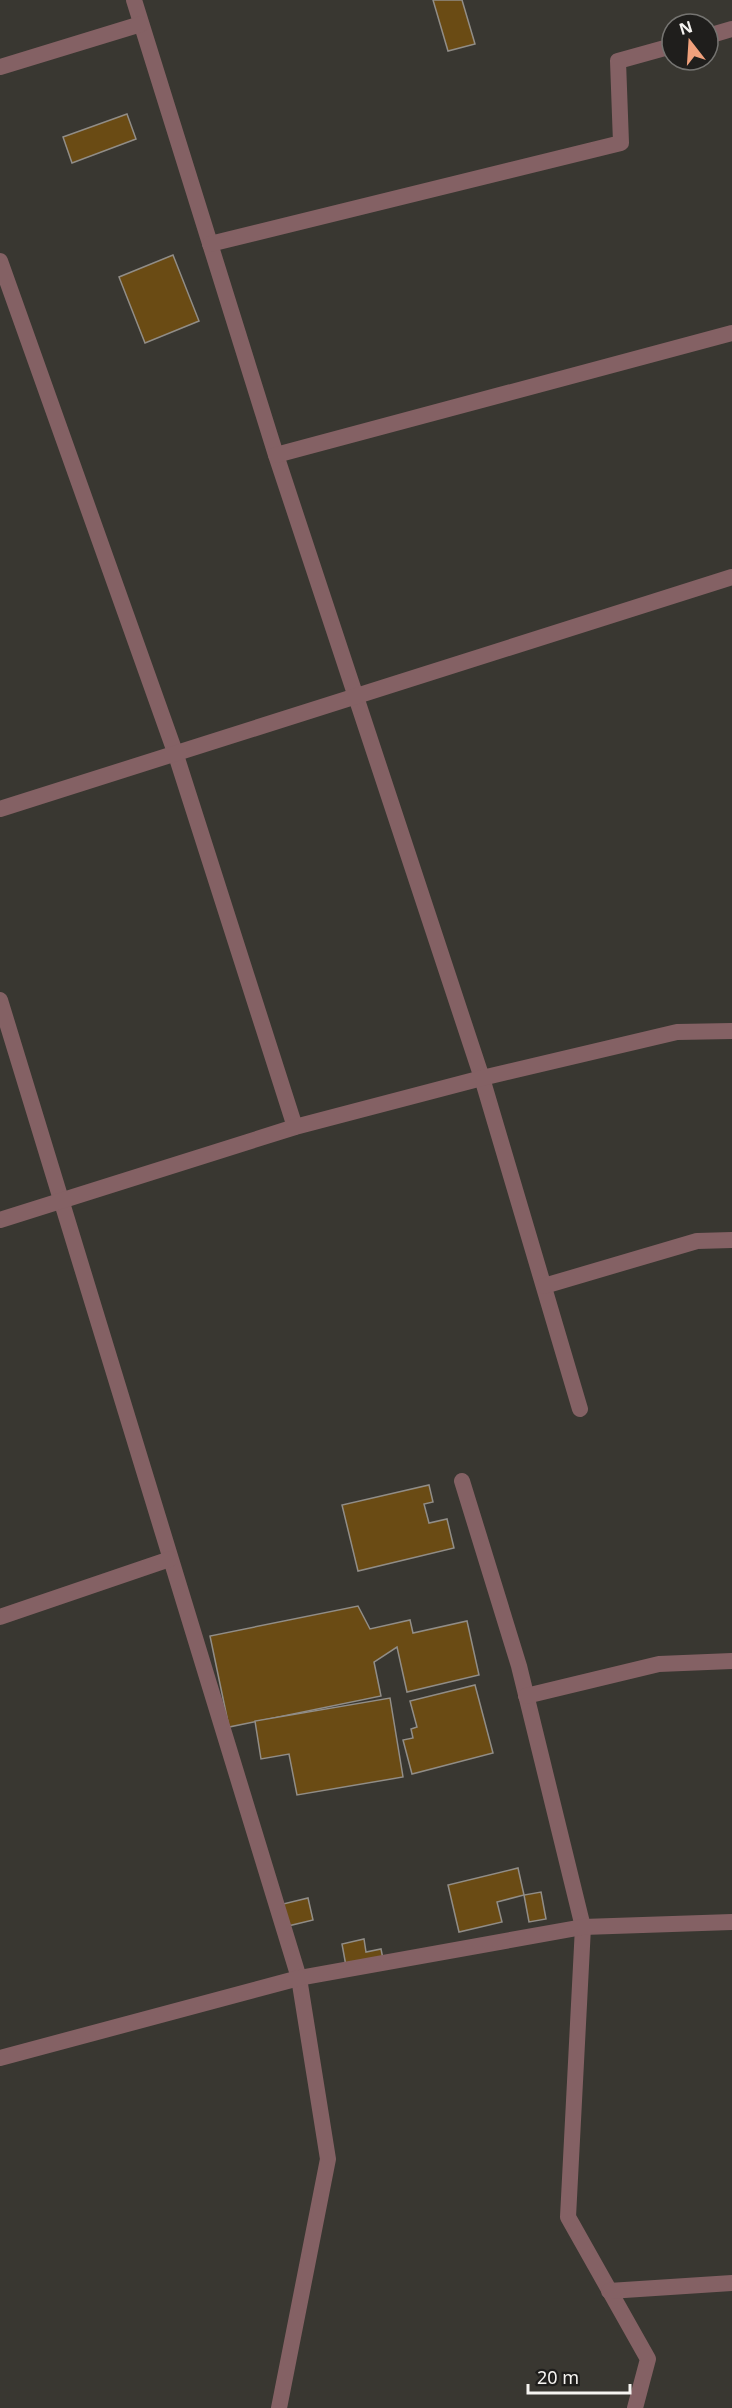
<svg xmlns="http://www.w3.org/2000/svg" width="732" height="2408" font-family="'Noto Sans',sans-serif">
<style>
.building{fill:#6a4b14;stroke:#918d87;stroke-width:1.5}
.lines{fill:none;stroke-linecap:round;stroke-linejoin:round}
.minor{stroke:#846164;stroke-width:16}
</style>
<rect width="100%" height="100%" fill="#393731"/>
<!-- building -->
<g class="building">
<path d="M 433,0 L 462,0 L 475,44 L 448,51 Z"/>
<path d="M 127,114 L 136,139 L 72,163 L 63,137 Z"/>
<path d="M 173,255 L 199,321 L 145,343 L 119,277 Z"/>
<path d="M 429,1485 L 433,1502 L 424,1504 L 429,1523 L 447,1519 L 454,1548 L 358,1571 L 342,1505 Z"/>
<path d="M 358,1606 L 370,1629 L 410,1620 L 413,1633 L 467,1621 L 479,1675 L 407,1692 L 397,1647 L 374,1662 L 381,1696 L 229,1727 L 210,1636 Z"/>
<path d="M 475,1685 L 493,1753 L 412,1774 L 403,1740 L 413,1738 L 411,1729 L 417,1727 L 410,1701 Z"/>
<path d="M 390,1698 L 403,1777 L 297,1795 L 289,1754 L 261,1759 L 255,1721 Z"/>
<path d="M 518,1868 L 524,1895 L 497,1902 L 502,1922 L 459,1932 L 448,1885 Z"/>
<path d="M 541,1892 L 546,1919 L 529,1922 L 524,1895 Z"/>
<path d="M 308,1898 L 313,1920 L 288,1926 L 283,1904 Z"/>
<path d="M 364,1939 L 366,1952 L 381,1949 L 383,1959 L 346,1966 L 342,1944 Z"/>
</g>
<g class="lines">
<!-- minor -->
<g class="minor">
<path d="M 134,0 L 276,455 L 482,1078 L 580,1409"/>
<path d="M 708,36 L 732,29"/>
<path d="M 0,67 L 141,24"/>
<path d="M 210,244 L 621,143 L 618,61 L 672,46"/>
<path d="M 0,261 L 175,752 L 295,1127"/>
<path d="M 276,455 L 732,333"/>
<path d="M 0,809 L 732,577"/>
<path d="M 0,1000 L 299,1978 L 328,2159 L 279,2408"/>
<path d="M 0,1220 L 295,1127 L 482,1078 L 677,1032 L 732,1031"/>
<path d="M 544,1286 L 697,1241 L 732,1240"/>
<path d="M 462,1481 L 519,1666 L 583,1927 L 568,2217 L 648,2359 L 635,2408"/>
<path d="M 0,1617 L 170,1559"/>
<path d="M 526,1696 L 659,1664 L 732,1661"/>
<path d="M 0,2058 L 299,1978 L 583,1927 L 732,1922"/>
<path d="M 609,2291 L 732,2283"/>
</g>
</g>
<!-- north arrow -->
<g transform="translate(690 42) rotate(343)"><circle r="28" fill="#1f1e1c" stroke="#757471" stroke-width="1.5"/>
<path d="M0-4.5L10 22L0 15L-10 22Z" fill="#f1a17c"/>
<text y="-9" font-size="16" font-weight="bold" text-anchor="middle" fill="#f6f4f1">N</text>
</g>
<!-- scale -->
<path d="M528 2384v9h102v-9" fill="none" stroke="#f6f4f1" stroke-width="3"/>
<text x="537" y="2384" font-size="18" fill="#f6f4f1" stroke="#1f1e1c" stroke-width="4.5" paint-order="stroke">20 m</text>
</svg>
